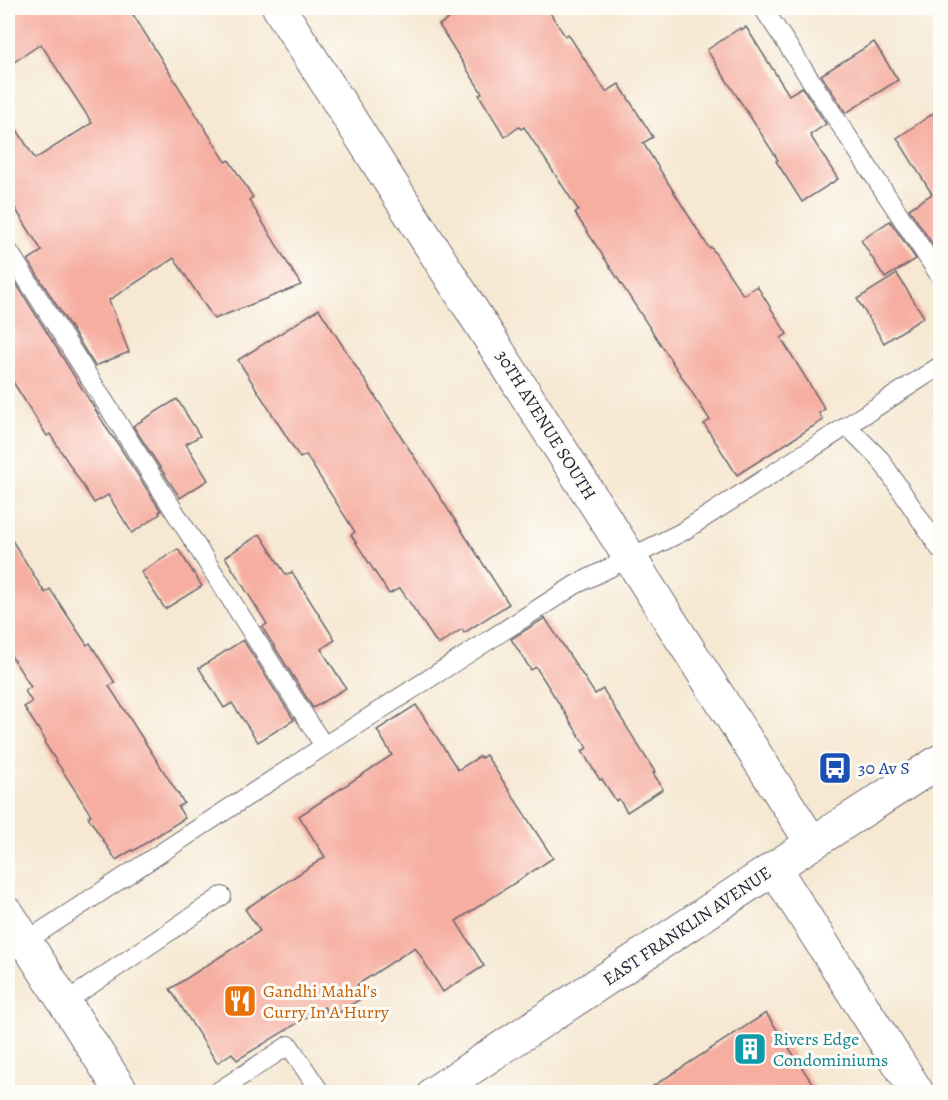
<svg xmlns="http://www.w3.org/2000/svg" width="948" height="1100" font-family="Alegreya,serif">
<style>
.building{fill:#f6aea1}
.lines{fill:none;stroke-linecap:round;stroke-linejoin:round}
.lane-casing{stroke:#6c6770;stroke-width:20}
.street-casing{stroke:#6c6770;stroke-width:35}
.secondary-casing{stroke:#6c6770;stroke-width:35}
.lane{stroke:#fff;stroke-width:18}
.street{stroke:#fff;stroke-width:33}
.secondary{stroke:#fff;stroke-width:33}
.labels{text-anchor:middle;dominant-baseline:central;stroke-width:6;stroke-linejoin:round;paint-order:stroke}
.street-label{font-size:18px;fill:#22223b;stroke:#fdfcf7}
.transit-label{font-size:18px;fill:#164399;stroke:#fdfcf7;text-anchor:start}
.food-label{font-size:18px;fill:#c56008;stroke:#fdfcf7;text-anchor:start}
.culture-label{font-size:18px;fill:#0d838f;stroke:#fdfcf7;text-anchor:start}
</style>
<rect width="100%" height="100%" fill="#fdfcf7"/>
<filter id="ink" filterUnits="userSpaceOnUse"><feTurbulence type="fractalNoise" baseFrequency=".0167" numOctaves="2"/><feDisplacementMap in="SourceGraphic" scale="12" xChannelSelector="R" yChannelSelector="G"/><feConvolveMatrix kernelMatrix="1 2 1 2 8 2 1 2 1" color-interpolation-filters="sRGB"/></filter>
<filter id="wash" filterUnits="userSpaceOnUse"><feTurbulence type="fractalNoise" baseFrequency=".008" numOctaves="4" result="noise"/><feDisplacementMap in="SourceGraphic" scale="24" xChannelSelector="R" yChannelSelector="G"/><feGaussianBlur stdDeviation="1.35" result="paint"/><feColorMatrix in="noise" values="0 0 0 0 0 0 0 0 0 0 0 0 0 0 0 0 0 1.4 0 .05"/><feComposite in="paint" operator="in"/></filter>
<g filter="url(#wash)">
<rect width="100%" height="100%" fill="#f6e8d2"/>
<g id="blocks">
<!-- building -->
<g class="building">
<path d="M 8,8 L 129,8 L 226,162 L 229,160 L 253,197 L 249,200 L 301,285 L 214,319 L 174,258 L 109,300 L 129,352 L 95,366 L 28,260 L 42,251 L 8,197 L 8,115 L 35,159 L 92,123 L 41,44 L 8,66 Z"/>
<path d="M 465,8 L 547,8 L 565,36 L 568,34 L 606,92 L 619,84 L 653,137 L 643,143 L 709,248 L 711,247 L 743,295 L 757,286 L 787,334 L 781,338 L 825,409 L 819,413 L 823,420 L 737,475 L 704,424 L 710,420 L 575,213 L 579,211 L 524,127 L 521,129 L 519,127 L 505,137 L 479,95 L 482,93 L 439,25 Z"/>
<path d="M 746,27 L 789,95 L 802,87 L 826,124 L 810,135 L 838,179 L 802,202 L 776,161 L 778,160 L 707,50 L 740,28 L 741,30 Z"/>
<path d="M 874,42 L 898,80 L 846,113 L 821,75 Z"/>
<path d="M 940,109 L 940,244 L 935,248 L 909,209 L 932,194 L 897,138 Z"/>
<path d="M 890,221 L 916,259 L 885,278 L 861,240 Z"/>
<path d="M 9,272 L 113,438 L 114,438 L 161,511 L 159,512 L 160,514 L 132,533 L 108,495 L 94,503 L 50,434 L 47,436 L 8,374 L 8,273 Z"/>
<path d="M 897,274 L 924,317 L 884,343 L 857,299 Z"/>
<path d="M 319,309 L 509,604 L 464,633 L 462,629 L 438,645 L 400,588 L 389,594 L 351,535 L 355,532 L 306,455 L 300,458 L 238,360 Z"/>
<path d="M 177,399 L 200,436 L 186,444 L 208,480 L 180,498 L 133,426 Z"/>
<path d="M 8,534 L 45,593 L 50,589 L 87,645 L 90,643 L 115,683 L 109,686 L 184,803 L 178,807 L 185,818 L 133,851 L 132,850 L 116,860 L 88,817 L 91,815 L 44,742 L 46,741 L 24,707 L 32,702 L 25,691 L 31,687 L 8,651 Z"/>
<path d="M 260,534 L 286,575 L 292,572 L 335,640 L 321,649 L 346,688 L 313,708 L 262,627 L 267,624 L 225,557 Z"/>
<path d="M 178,549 L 202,586 L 165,609 L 141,572 Z"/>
<path d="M 545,618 L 595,694 L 603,689 L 655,772 L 653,773 L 663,789 L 627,812 L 619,799 L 616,801 L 602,779 L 600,780 L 582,751 L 587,748 L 536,667 L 531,670 L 511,639 Z"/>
<path d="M 243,640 L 294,720 L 258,742 L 232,703 L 224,708 L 199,668 Z"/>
<path d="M 416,705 L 458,770 L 480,756 L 481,758 L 486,755 L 553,858 L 456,921 L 484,966 L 443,992 L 415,947 L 357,985 L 365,996 L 331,1018 L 324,1007 L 237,1060 L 232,1053 L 217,1063 L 170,989 L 260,931 L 245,909 L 325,857 L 299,816 L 392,755 L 377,730 Z"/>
<path d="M 766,1013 L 818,1092 L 644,1092 Z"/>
</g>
</g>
</g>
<g filter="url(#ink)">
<use href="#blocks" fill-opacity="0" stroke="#6c6770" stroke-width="1.5"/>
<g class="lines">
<defs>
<g id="lane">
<path d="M 763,8 L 940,276"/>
<path d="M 8,250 L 324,746"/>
<path d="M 847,426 L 880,459 L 940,549"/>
<path d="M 8,953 L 324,746 L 575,585 L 682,532 L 940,366"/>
<path d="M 64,1003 L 222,896"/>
<path d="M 217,1092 L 289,1045 L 320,1092"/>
</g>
<g id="street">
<path d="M 279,8 L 812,843"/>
<path d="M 774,868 L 917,1092"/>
</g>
<g id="secondary">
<path d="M 8,914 L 122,1092"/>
<path d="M 435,1092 L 774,868 L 940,761"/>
</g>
</defs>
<!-- lane casing -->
<use href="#lane" class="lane-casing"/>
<!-- street casing -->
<use href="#street" class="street-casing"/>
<!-- secondary casing -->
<use href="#secondary" class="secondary-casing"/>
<!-- lane -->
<use href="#lane" class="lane"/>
<!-- street -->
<use href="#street" class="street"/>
<!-- secondary -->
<use href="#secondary" class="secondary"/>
</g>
</g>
<!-- icons -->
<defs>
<symbol id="bus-square" viewBox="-11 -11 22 22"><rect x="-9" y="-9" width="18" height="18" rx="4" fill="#1a4fb4" stroke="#fdfcf7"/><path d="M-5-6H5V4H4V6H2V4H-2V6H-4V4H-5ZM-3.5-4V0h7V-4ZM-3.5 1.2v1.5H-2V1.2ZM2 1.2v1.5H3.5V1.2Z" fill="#fff"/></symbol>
<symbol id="restaurant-square" viewBox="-11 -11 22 22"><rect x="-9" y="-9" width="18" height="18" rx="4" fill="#e8710a" stroke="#fdfcf7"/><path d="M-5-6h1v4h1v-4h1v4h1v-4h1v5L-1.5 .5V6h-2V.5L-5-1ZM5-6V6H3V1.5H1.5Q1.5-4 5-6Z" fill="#fff"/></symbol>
<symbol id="building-square" viewBox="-11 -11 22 22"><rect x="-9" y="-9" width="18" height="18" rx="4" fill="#0f9aa8" stroke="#fdfcf7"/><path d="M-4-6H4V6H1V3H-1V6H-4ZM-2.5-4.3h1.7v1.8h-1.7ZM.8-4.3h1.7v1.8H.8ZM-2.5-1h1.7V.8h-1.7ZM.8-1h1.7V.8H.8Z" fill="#fff"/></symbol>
</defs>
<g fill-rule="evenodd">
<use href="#bus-square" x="816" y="749" width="38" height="38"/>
<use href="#restaurant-square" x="221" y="982" width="38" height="38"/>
<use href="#building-square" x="731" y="1030" width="38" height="38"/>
</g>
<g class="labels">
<!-- street labels -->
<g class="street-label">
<text transform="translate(546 425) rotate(58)">30TH AVENUE SOUTH</text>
<text transform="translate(687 926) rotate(-34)">EAST FRANKLIN AVENUE</text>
</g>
<!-- transit labels -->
<g class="transit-label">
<text x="858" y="768">30 Av S</text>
</g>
<!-- food labels -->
<g class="food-label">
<text x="263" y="991">Gandhi Mahal's<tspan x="263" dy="21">Curry In A Hurry</tspan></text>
</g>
<!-- culture labels -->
<g class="culture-label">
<text x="773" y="1039">Rivers Edge<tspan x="773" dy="21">Condominiums</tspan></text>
</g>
</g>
<!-- margin -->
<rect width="948" height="1100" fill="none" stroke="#fdfcf7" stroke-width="30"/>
</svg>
